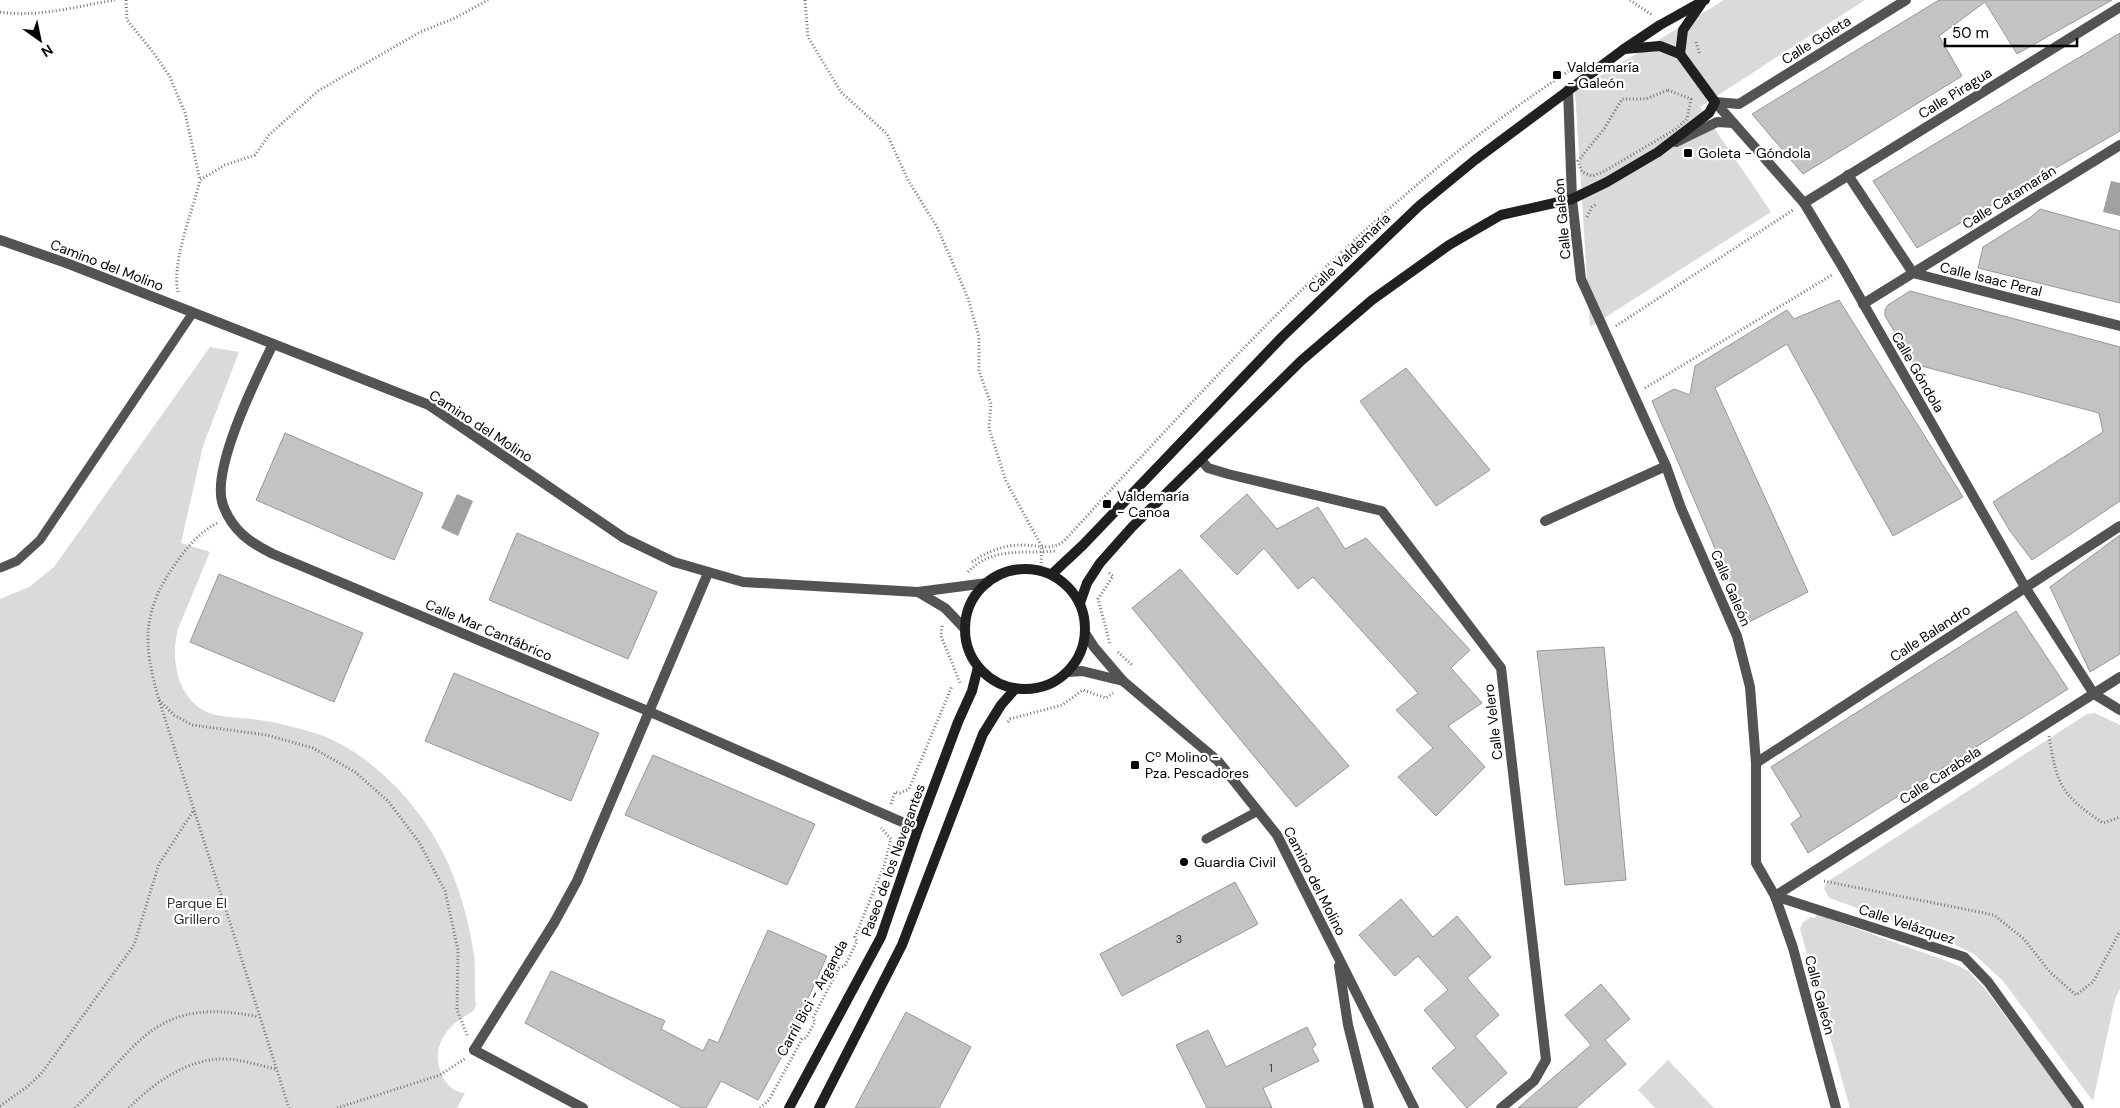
<svg xmlns="http://www.w3.org/2000/svg" width="2120" height="1108" font-family="'DM Sans',sans-serif">
<style>
.green{fill:#dadada}
.water{fill:#a1a1a1}
.building{fill:#c3c3c3;stroke:#979797}
.lines{fill:none;stroke-linecap:round;stroke-linejoin:round}
.path{stroke:#757575;stroke-width:3;stroke-dasharray:1 2.5;stroke-linecap:butt}
.service{stroke:#535353;stroke-width:9}
.pedestrian{stroke:#535353;stroke-width:10}
.minor{stroke:#535353;stroke-width:10}
.secondary{stroke:#202020;stroke-width:10}
.poi-dot{fill:#000;stroke:#fff;stroke-width:2}
.labels{text-anchor:middle;dominant-baseline:central;stroke-width:4.5;stroke-linejoin:round;paint-order:stroke}
.number-label{font-size:11px;fill:#313131}
.street-label{font-size:14px;fill:#000;stroke:#fff}
.poi-label{font-size:14px;fill:#000;stroke:#fff;text-anchor:start}
.park-label{font-size:14px;fill:#313131;stroke:#fff}
</style>
<rect width="100%" height="100%" fill="#fff"/>
<!-- green -->
<g class="green">
<path d="M 1724,0 L 1865,0 L 1700,107 L 1771,212 L 1590,327 L 1575,91 Z"/>
<path d="M 210,347 L 239,352 L 203,446 L 181,543 L 210,552 L 178,629 C 170,658 177,698 207,712 C 220,718 237,717 252,719 C 273,721 294,727 315,733 C 341,741 368,760 388,779 C 438,827 462,882 473,949 C 477,968 473,987 476,1006 C 473,1013 465,1016 459,1020 C 441,1033 432,1054 442,1075 C 447,1086 454,1092 465,1093 L 457,1108 L 0,1108 L 0,599 L 29,587 L 54,567 Z"/>
<path d="M 2095,713 L 2120,725 L 2120,989 L 2115,999 L 2093,1101 L 2003,981 L 1974,954 L 1939,937 L 1829,898 L 1824,888 L 1827,882 L 2087,714 Z"/>
<path d="M 1816,914 L 1955,964 L 1968,971 L 1986,990 L 2074,1108 L 1850,1108 L 1800,929 L 1803,922 L 1811,917 L 1815,918 Z"/>
<path d="M 1668,1060 L 1714,1108 L 1655,1108 L 1638,1090 Z"/>
</g>
<!-- water -->
<g class="water">
<path d="M 2111,181 L 2120,183 L 2120,216 L 2103,212 Z"/>
<path d="M 457,494 L 473,501 L 458,536 L 441,528 Z"/>
</g>
<!-- building -->
<g class="building">
<path d="M 1939,0 L 2112,0 L 2017,54 L 1985,2 L 1939,36 L 1962,76 L 1803,174 L 1752,114 Z"/>
<path d="M 2120,33 L 2120,131 L 1917,248 L 1873,181 Z"/>
<path d="M 2040,209 L 2120,231 L 2120,303 L 1978,268 L 1983,247 L 2031,217 Z"/>
<path d="M 1910,291 L 2120,347 L 2120,501 L 2032,560 L 2010,531 L 1993,502 L 2103,432 L 2099,413 L 1914,364 L 1885,316 L 1885,310 L 1888,305 Z"/>
<path d="M 1839,300 L 1963,497 L 1893,536 L 1787,344 L 1715,388 L 1808,592 L 1747,623 L 1652,401 L 1674,389 L 1690,395 L 1695,366 L 1787,310 L 1794,319 Z"/>
<path d="M 1406,368 L 1490,470 L 1436,506 L 1360,401 Z"/>
<path d="M 285,433 L 423,493 L 394,560 L 256,500 Z"/>
<path d="M 1247,494 L 1277,529 L 1318,507 L 1345,549 L 1366,538 L 1470,650 L 1451,668 L 1482,703 L 1448,726 L 1485,767 L 1436,816 L 1398,777 L 1433,748 L 1396,710 L 1418,693 L 1313,577 L 1298,589 L 1264,548 L 1237,575 L 1200,536 Z"/>
<path d="M 517,533 L 657,592 L 628,659 L 489,600 Z"/>
<path d="M 2120,535 L 2120,654 L 2090,672 L 2050,587 Z"/>
<path d="M 1180,569 L 1349,766 L 1296,807 L 1132,608 Z"/>
<path d="M 219,574 L 363,633 L 334,702 L 190,642 Z"/>
<path d="M 2016,611 L 2068,689 L 1808,853 L 1791,824 L 1801,816 L 1771,767 Z"/>
<path d="M 1604,647 L 1626,880 L 1565,885 L 1537,651 Z"/>
<path d="M 454,673 L 599,733 L 571,801 L 425,741 Z"/>
<path d="M 653,755 L 815,824 L 787,885 L 625,815 Z"/>
<path d="M 1235,882 L 1258,924 L 1122,996 L 1100,954 Z"/>
<path d="M 1401,899 L 1433,937 L 1457,916 L 1491,957 L 1467,978 L 1499,1015 L 1475,1036 L 1507,1073 L 1467,1108 L 1432,1068 L 1456,1048 L 1424,1010 L 1448,990 L 1418,956 L 1395,976 L 1359,935 Z"/>
<path d="M 768,930 L 827,956 L 801,1014 L 804,1016 L 758,1100 L 721,1081 L 706,1108 L 682,1108 L 525,1023 L 551,971 L 665,1021 L 661,1029 L 703,1051 L 709,1039 L 718,1043 Z"/>
<path d="M 1601,984 L 1630,1019 L 1605,1040 L 1626,1064 L 1576,1108 L 1518,1108 L 1591,1045 L 1565,1015 Z"/>
<path d="M 906,1012 L 971,1047 L 939,1108 L 855,1108 Z"/>
<path d="M 1307,1027 L 1316,1045 L 1312,1048 L 1319,1061 L 1263,1088 L 1272,1108 L 1207,1108 L 1176,1045 L 1208,1030 L 1226,1067 Z"/>
</g>
<g class="lines">
<!-- path -->
<g class="path">
<path d="M 126,0 L 127,20 L 153,52 L 170,77 L 185,113 L 200,180"/>
<path d="M 805,0 L 808,37 L 841,92 L 887,134 L 908,180 L 937,227 L 968,298 L 979,337 L 979,371 L 991,404 L 989,428 L 1006,481 L 1042,547 L 1041,566"/>
<path d="M 1630,0 L 1652,15"/>
<path d="M 0,12 C 39,18 77,6 115,0"/>
<path d="M 1696,42 L 1700,55"/>
<path d="M 1668,90 L 1691,99 L 1687,119 L 1676,129 L 1603,172 L 1592,176 L 1582,172 L 1578,161 L 1604,129 L 1622,99 L 1646,99 Z"/>
<path d="M 1587,217 L 1592,207 L 1597,204"/>
<path d="M 178,292 C 171,263 193,210 200,180 L 225,165 L 255,155 L 269,135 L 318,91 L 420,32 L 455,18 L 488,0"/>
<path d="M 1616,326 L 1793,210"/>
<path d="M 1645,388 L 1832,275"/>
<path d="M 217,523 C 200,532 187,547 176,563 C 141,612 143,645 159,700 L 289,1108"/>
<path d="M 972,562 C 986,552 1006,544 1023,545 C 1038,545 1052,551 1064,541 C 1220,371 1374,198 1569,71"/>
<path d="M 968,572 C 993,546 1024,554 1056,551"/>
<path d="M 1109,573 L 1113,576 L 1098,599 L 1110,644"/>
<path d="M 942,626 L 941,636 L 960,683"/>
<path d="M 1118,652 L 1132,665"/>
<path d="M 159,700 L 174,715 L 192,725 L 267,735 L 313,748 L 355,772 L 388,801 L 419,842 L 445,891 L 458,950 L 457,1010 L 468,1037"/>
<path d="M 1008,722 L 1010,719 L 1062,705 L 1083,690 L 1106,698 L 1113,693"/>
<path d="M 2049,736 C 2057,785 2061,795 2103,823 L 2120,817"/>
<path d="M 891,804 L 895,792 L 900,793 L 909,789 L 952,686"/>
<path d="M 1824,881 L 1994,915 L 2024,939 L 2050,972 L 2076,995 L 2093,982 L 2120,931"/>
<path d="M 0,1106 L 28,1086 L 41,1074 L 134,945 L 159,864 L 194,810"/>
<path d="M 75,1108 C 140,1045 154,995 259,1017"/>
<path d="M 129,1108 C 153,1083 190,1057 227,1059 C 244,1060 260,1066 277,1069"/>
<path d="M 337,1108 L 440,1075 L 466,1058"/>
<path d="M 760,1108 L 769,1100 L 802,1039 L 806,1038 L 815,1022 L 813,1018 L 839,968 L 845,966 L 857,941 L 855,937 L 884,866 L 891,839 L 881,828"/>
</g>
<!-- service -->
<g class="service">
<path d="M 0,568 L 17,561 L 40,540 L 192,314"/>
<path d="M 1206,839 L 1258,811"/>
</g>
<!-- pedestrian -->
<path class="pedestrian" d="M 474,1050 L 554,923 L 577,881 L 708,573"/>
<!-- minor -->
<g class="minor">
<path d="M 1568,90 L 1572,199 L 1581,279 L 1666,466 L 1681,508 L 1737,636 L 1750,687 L 1756,763 L 1756,863 L 1775,896 L 1793,948 L 1836,1108"/>
<path d="M 1715,102 L 1804,203 L 1843,268 L 2025,587 L 2094,694 L 2120,710"/>
<path d="M 1715,102 L 1739,104 L 1906,0"/>
<path d="M 1676,142 L 1717,122 L 1733,123"/>
<path d="M 1848,175 L 1913,273 L 2120,145"/>
<path d="M 1804,203 L 2120,7"/>
<path d="M 0,240 L 69,264 L 429,405 L 624,538 L 674,562 L 743,582 L 918,592 L 987,583"/>
<path d="M 1863,304 L 1913,273 L 2120,326"/>
<path d="M 273,344 C 257,377 210,470 223,505 C 232,530 250,543 273,554 L 648,711 L 918,829"/>
<path d="M 1201,460 L 1208,468 L 1228,474 L 1382,511 L 1501,668 L 1546,1060 L 1534,1081 L 1501,1108"/>
<path d="M 1545,521 L 1666,466"/>
<path d="M 918,592 L 945,608 L 965,629"/>
<path d="M 1085,633 L 1094,647 L 1123,681 L 1218,761 L 1277,835 L 1414,1108"/>
<path d="M 1068,672 L 1082,671 L 1123,681"/>
<path d="M 1756,763 L 2120,526"/>
<path d="M 1775,896 L 2120,677"/>
<path d="M 1775,896 L 1964,957 L 1988,982 L 2079,1108"/>
<path d="M 1339,966 L 1348,1025 L 1369,1108"/>
<path d="M 474,1050 L 583,1108"/>
</g>
<!-- secondary -->
<g class="secondary">
<path d="M 1680,54 L 1683,30 L 1701,4"/>
<circle cx="1025" cy="629" r="60"/>
<path d="M 1052,574 L 1083,545 L 1282,337 L 1419,206 L 1475,160 L 1624,49 L 1660,25 L 1705,0"/>
<path d="M 1080,603 L 1087,583 L 1100,563 L 1132,527 L 1302,360 L 1372,300 L 1449,245 L 1501,215 L 1572,199 L 1607,182 L 1658,152 L 1709,113 L 1715,102 L 1680,54 L 1660,46 L 1624,49"/>
<path d="M 789,1108 L 881,937 L 918,829 L 958,722 L 972,691 L 978,667"/>
<path d="M 819,1108 L 902,945 L 983,734 L 1001,705 L 1015,689"/>
</g>
</g>
<!-- markers -->
<g class="poi-dot">
<rect x="1552" y="70" width="10" height="10" rx="2.5"/>
<rect x="1683" y="148" width="10" height="10" rx="2.5"/>
<rect x="1102" y="499" width="10" height="10" rx="2.5"/>
<rect x="1130" y="760" width="10" height="10" rx="2.5"/>
<circle cx="1184" cy="862" r="5"/>
</g>
<g class="labels">
<!-- number labels -->
<g class="number-label">
<text x="1179" y="939">3</text>
<text x="1271" y="1068">1</text>
</g>
<!-- street labels -->
<g class="street-label">
<text transform="translate(1816 40) rotate(-32)">Calle Goleta</text>
<text transform="translate(1955 93) rotate(-32)">Calle Piragua</text>
<text transform="translate(2009 197) rotate(-32)">Calle Catamarán</text>
<text transform="translate(1562 219) rotate(-95)">Calle Galeón</text>
<text transform="translate(1349 253) rotate(-44)">Calle Valdemaría</text>
<text transform="translate(107 265) rotate(21)">Camino del Molino</text>
<text transform="translate(1991 279) rotate(14)">Calle Isaac Peral</text>
<text transform="translate(1918 372) rotate(60)">Calle Góndola</text>
<text transform="translate(481 426) rotate(33)">Camino del Molino</text>
<text transform="translate(1731 588) rotate(67)">Calle Galeón</text>
<text transform="translate(489 630) rotate(23)">Calle Mar Cantábrico</text>
<text transform="translate(1930 633) rotate(-33)">Calle Balandro</text>
<text transform="translate(1493 722) rotate(-97)">Calle Velero</text>
<text transform="translate(1940 775) rotate(-33)">Calle Carabela</text>
<text transform="translate(893 860) rotate(-70)">Paseo de los Navegantes</text>
<text transform="translate(1315 881) rotate(63)">Camino del Molino</text>
<text transform="translate(1907 924) rotate(18)">Calle Velázquez</text>
<text transform="translate(1820 995) rotate(75)">Calle Galeón</text>
<text transform="translate(812 998) rotate(-61)">Carril Bici - Arganda</text>
</g>
<!-- poi labels -->
<g class="poi-label">
<text x="1567" y="67">Valdemaría<tspan x="1567" dy="16">- Galeón</tspan></text>
<text x="1698" y="153">Goleta - Góndola</text>
<text x="1117" y="496">Valdemaría<tspan x="1117" dy="16">- Canoa</tspan></text>
<text x="1145" y="757">Cº Molino -<tspan x="1145" dy="16">Pza. Pescadores</tspan></text>
<text x="1194" y="862">Guardia Civil</text>
</g>
<!-- park labels -->
<g class="park-label">
<text x="197" y="903">Parque El<tspan x="197" dy="16">Grillero</tspan></text>
</g>
</g>
<!-- north arrow -->
<g transform="translate(40 40) rotate(147)" stroke="#ffffff" stroke-width="4" paint-order="stroke">
<path d="M0-4L9 19L0 12L-9 19Z" fill="#000000"/>
<text y="-8" font-size="14" font-weight="bold" text-anchor="middle" fill="#000000">N</text>
</g>
<!-- scale -->
<path d="M1945 38v8h132v-8" fill="none" stroke="#000000" stroke-width="2.5"/>
<text x="1952" y="38" font-size="15" fill="#000000" stroke="#ffffff" stroke-width="4" paint-order="stroke">50 m</text>
</svg>
